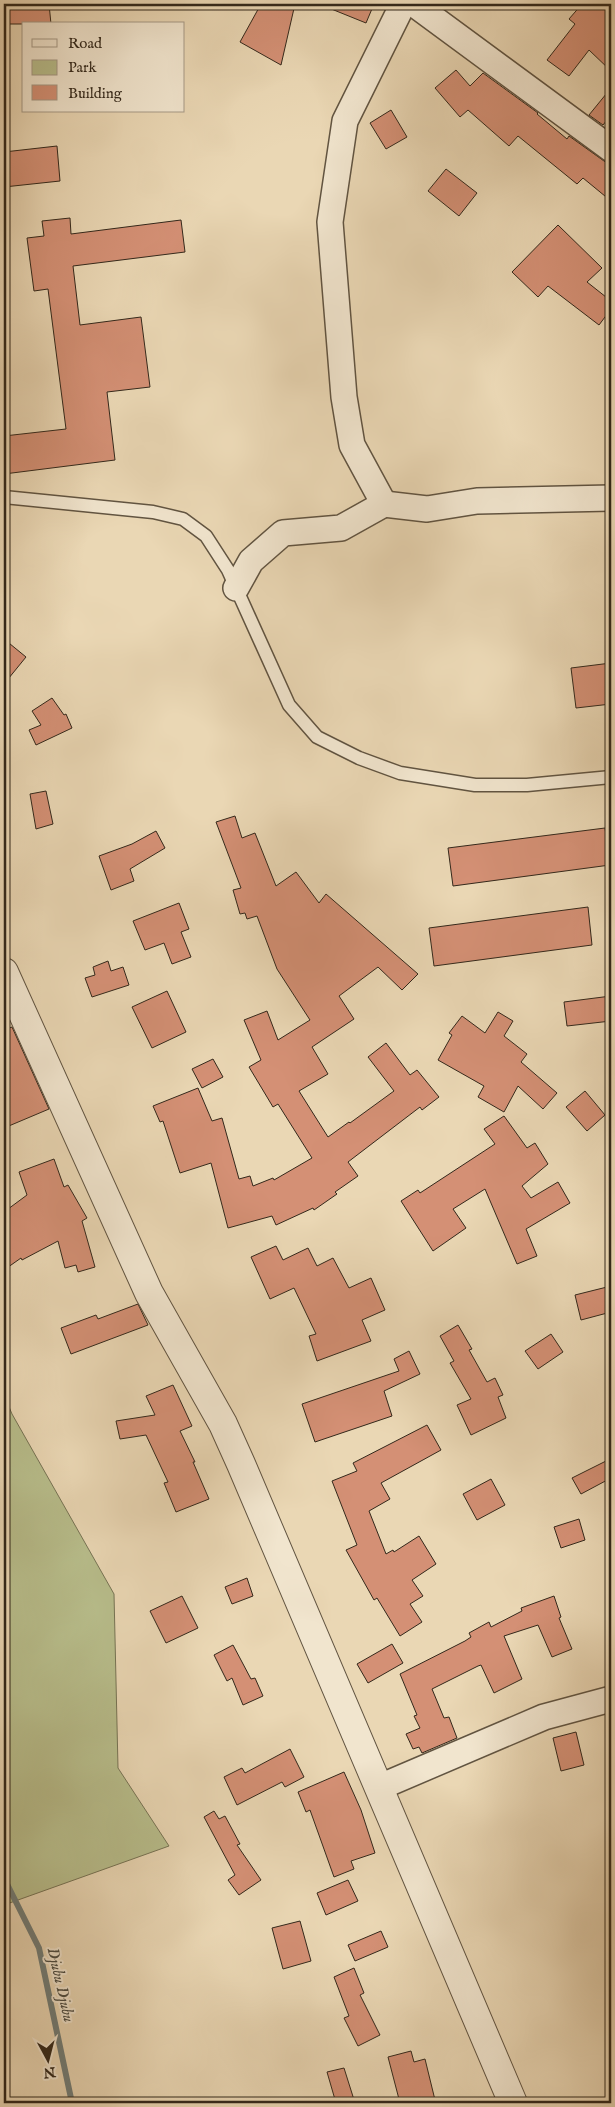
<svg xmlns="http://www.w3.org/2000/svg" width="615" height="2107" font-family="'IM FELL English',serif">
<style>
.green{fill:#b8be8c;stroke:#767354}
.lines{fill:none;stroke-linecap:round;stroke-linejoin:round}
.stream{stroke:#727e79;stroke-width:6}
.building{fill:#d49075;stroke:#33281b}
.service-casing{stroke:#615441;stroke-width:15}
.minor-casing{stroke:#615441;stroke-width:28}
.tertiary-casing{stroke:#615441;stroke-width:30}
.service{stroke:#f1e5ce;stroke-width:12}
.minor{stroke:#f1e5ce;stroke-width:25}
.tertiary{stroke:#f1e5ce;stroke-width:28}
.labels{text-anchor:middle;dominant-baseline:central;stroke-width:4;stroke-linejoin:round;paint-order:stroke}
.water-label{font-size:16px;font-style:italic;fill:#4d4c42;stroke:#f1e5ce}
</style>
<rect width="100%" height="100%" fill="#ead7b4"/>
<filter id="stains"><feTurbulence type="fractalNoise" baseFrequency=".004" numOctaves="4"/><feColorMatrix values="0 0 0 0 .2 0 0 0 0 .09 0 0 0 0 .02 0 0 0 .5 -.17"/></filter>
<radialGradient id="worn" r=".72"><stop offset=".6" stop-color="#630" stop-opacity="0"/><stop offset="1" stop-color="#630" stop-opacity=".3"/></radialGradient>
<!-- green -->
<path class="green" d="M 4,1395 L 12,1414 L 114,1594 L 118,1768 L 169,1846 L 4,1905 Z"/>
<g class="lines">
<!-- stream -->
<path class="stream" d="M 4,1878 L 39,1948 L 72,2103"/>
</g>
<!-- building -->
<g class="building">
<path d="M 4,4 L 49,4 L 51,24 L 4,24 Z"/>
<path d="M 261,4 L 295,4 L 281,65 L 240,42 Z"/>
<path d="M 319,4 L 374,4 L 366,23 Z"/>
<path d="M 582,4 L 602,4 L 611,11 L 611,71 L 589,50 L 569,76 L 547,60 L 575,24 L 569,19 Z"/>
<path d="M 456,70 L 470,86 L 483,73 L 538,113 L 537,114 L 567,139 L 569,136 L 611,166 L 611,201 L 583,178 L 577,184 L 518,136 L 509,146 L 468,110 L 460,117 L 435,88 Z"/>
<path d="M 611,88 L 611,115 L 603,125 L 589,115 Z"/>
<path d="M 391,110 L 407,137 L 386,149 L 370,123 Z"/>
<path d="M 57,146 L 60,181 L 4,187 L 4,152 Z"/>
<path d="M 446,169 L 477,193 L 459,216 L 428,191 Z"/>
<path d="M 70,218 L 71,234 L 181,220 L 185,252 L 73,266 L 80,325 L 141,317 L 150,387 L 107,392 L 115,460 L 4,474 L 4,436 L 66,429 L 48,289 L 34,291 L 27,238 L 44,236 L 42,221 Z"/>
<path d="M 558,225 L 602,268 L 587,282 L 611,301 L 611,309 L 599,325 L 548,286 L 538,297 L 512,272 Z"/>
<path d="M 4,639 L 26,657 L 4,684 Z"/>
<path d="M 611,663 L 611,704 L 576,708 L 571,668 Z"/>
<path d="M 52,698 L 64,715 L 66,714 L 72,728 L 36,745 L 29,730 L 41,725 L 32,711 Z"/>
<path d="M 46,791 L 53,824 L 36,829 L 30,794 Z"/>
<path d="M 235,816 L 242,838 L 255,833 L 276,886 L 296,872 L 319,903 L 326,894 L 418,974 L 402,990 L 378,967 L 339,996 L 354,1019 L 312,1047 L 328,1074 L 299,1091 L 328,1137 L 349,1122 L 350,1123 L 394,1091 L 368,1057 L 386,1043 L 410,1075 L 417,1070 L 439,1097 L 422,1110 L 420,1107 L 348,1162 L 358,1176 L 335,1192 L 337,1194 L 314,1210 L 313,1208 L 276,1225 L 272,1216 L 228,1228 L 211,1163 L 180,1173 L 163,1121 L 160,1122 L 153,1106 L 198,1088 L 212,1121 L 222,1118 L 239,1179 L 250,1176 L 253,1186 L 273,1178 L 274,1180 L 312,1158 L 278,1104 L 273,1107 L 249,1067 L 261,1060 L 244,1020 L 267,1011 L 278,1040 L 310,1020 L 277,969 L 257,916 L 247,919 L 245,913 L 240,914 L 233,890 L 241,888 L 216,822 Z"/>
<path d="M 605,828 L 610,865 L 453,886 L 448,848 Z"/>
<path d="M 156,831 L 165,848 L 130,869 L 134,881 L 111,890 L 99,856 L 132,844 Z"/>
<path d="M 179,903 L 189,929 L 181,932 L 191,957 L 172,964 L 164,943 L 145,950 L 133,921 Z"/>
<path d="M 588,907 L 592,945 L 434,966 L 429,928 Z"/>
<path d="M 108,961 L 111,971 L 123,967 L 129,985 L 92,997 L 85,978 L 95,975 L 93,967 Z"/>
<path d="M 167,991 L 186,1032 L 152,1048 L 132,1007 Z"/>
<path d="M 611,996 L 611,1021 L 567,1026 L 564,1002 Z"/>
<path d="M 498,1012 L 513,1021 L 504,1036 L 527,1054 L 521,1062 L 557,1093 L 543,1109 L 518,1086 L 504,1112 L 478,1097 L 484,1086 L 438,1060 L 452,1035 L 449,1033 L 462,1016 L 485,1033 Z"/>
<path d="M 12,1027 L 49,1109 L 4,1128 L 4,1030 Z"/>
<path d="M 213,1059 L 223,1077 L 202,1088 L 192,1069 Z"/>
<path d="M 585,1091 L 605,1115 L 587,1131 L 566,1107 Z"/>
<path d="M 504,1116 L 527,1148 L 535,1143 L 548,1164 L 522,1186 L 531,1198 L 558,1182 L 570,1203 L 526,1229 L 537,1256 L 517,1264 L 485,1189 L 453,1209 L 466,1228 L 433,1251 L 401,1201 L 418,1190 L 420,1193 L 495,1144 L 484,1129 Z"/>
<path d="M 54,1159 L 64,1187 L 68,1185 L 87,1218 L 82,1221 L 95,1267 L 78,1272 L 76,1265 L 65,1268 L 58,1241 L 22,1260 L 21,1258 L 4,1270 L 4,1212 L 27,1195 L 19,1172 Z"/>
<path d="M 276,1246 L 283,1260 L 308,1248 L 317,1266 L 333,1258 L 349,1288 L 371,1278 L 385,1310 L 362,1320 L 371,1341 L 317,1361 L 309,1336 L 316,1334 L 294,1288 L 270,1299 L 251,1257 Z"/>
<path d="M 611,1286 L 611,1312 L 581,1320 L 575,1295 Z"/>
<path d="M 138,1304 L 148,1325 L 71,1354 L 61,1328 L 96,1315 L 98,1319 Z"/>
<path d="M 458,1325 L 472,1349 L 469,1350 L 487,1382 L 495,1378 L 503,1395 L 498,1397 L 506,1418 L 471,1435 L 457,1405 L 471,1399 L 450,1363 L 454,1361 L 440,1336 Z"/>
<path d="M 551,1334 L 563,1352 L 538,1369 L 525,1351 Z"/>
<path d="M 409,1351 L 420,1374 L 384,1391 L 392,1416 L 315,1442 L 302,1404 L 399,1371 L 394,1359 Z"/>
<path d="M 173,1385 L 192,1426 L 180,1431 L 195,1462 L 193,1462 L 209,1499 L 176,1512 L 164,1483 L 168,1482 L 146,1435 L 120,1439 L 116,1421 L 155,1415 L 146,1396 Z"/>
<path d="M 427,1425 L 441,1450 L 381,1483 L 390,1499 L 369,1511 L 386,1554 L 393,1550 L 394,1552 L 419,1536 L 436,1564 L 412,1580 L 423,1596 L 410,1604 L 422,1622 L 400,1636 L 377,1598 L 374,1600 L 346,1550 L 357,1545 L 332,1481 L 357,1471 L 353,1463 Z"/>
<path d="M 606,1461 L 611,1471 L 611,1478 L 581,1494 L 572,1478 Z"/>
<path d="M 491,1479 L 505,1505 L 477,1520 L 463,1494 Z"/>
<path d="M 579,1519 L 585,1540 L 561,1548 L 554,1527 Z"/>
<path d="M 247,1578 L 253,1596 L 232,1604 L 225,1587 Z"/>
<path d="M 182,1596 L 198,1628 L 166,1643 L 150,1611 Z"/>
<path d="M 554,1596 L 561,1617 L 559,1618 L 572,1649 L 552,1657 L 538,1625 L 504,1636 L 522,1679 L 494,1693 L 481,1665 L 478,1666 L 432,1689 L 444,1718 L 449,1717 L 457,1738 L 422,1753 L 419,1747 L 413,1749 L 406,1734 L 420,1728 L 414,1716 L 417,1715 L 400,1674 L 465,1641 L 471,1637 L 469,1633 L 489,1622 L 491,1627 L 522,1611 L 521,1608 Z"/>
<path d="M 392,1644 L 403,1663 L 368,1683 L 357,1664 Z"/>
<path d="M 233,1645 L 251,1679 L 255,1678 L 263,1696 L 243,1705 L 232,1678 L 227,1681 L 214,1655 Z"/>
<path d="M 576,1732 L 584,1765 L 561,1771 L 553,1738 Z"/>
<path d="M 290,1749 L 304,1777 L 285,1787 L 282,1782 L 237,1805 L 224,1777 L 242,1768 L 245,1773 Z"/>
<path d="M 344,1772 L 361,1810 L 375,1853 L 351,1861 L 354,1869 L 334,1877 L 310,1810 L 306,1812 L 298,1792 Z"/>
<path d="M 214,1811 L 219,1819 L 225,1816 L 240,1844 L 237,1845 L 261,1880 L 239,1895 L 228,1880 L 235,1875 L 204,1817 Z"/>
<path d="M 348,1880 L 358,1901 L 326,1915 L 317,1893 Z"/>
<path d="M 300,1921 L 311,1961 L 283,1969 L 272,1928 Z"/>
<path d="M 381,1931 L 388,1947 L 355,1961 L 348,1945 Z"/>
<path d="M 354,1968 L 364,1993 L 360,1995 L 380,2035 L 358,2046 L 344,2018 L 349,2016 L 334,1977 Z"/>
<path d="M 411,2051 L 414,2062 L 425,2059 L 435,2100 L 424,2103 L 400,2103 L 388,2057 Z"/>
<path d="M 344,2068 L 355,2103 L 336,2103 L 327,2072 Z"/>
</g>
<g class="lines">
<defs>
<path id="service" d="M 4,497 L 153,512 L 183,519 L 206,536 L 228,570 L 289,705 L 317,737 L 359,758 L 400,773 L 475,785 L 527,785 L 611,777"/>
<g id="minor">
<path d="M 414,4 L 611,149"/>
<path d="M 384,504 L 427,509 L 477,501 L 611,498"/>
<path d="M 236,588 L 251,561 L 283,533 L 341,528 L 384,504 L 352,445 L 344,397 L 330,222 L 345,121 L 403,4"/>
<path d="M 380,1787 L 544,1717 L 611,1699"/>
</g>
<path id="tertiary" d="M 4,972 L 149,1293 L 223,1424 L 241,1464 L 513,2103"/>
</defs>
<!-- service casing -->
<use href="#service" class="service-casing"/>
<!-- minor casing -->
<use href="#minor" class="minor-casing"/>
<!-- tertiary casing -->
<use href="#tertiary" class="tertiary-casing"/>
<!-- service -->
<use href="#service" class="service"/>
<!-- minor -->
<use href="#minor" class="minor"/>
<!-- tertiary -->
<use href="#tertiary" class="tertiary"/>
</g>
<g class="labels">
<!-- water labels -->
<g class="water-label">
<text transform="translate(60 1985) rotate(77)">Djubu Djubu</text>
</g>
</g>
<!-- margin -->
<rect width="615" height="2107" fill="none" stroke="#ead7b4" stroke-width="20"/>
<rect x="5" y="5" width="605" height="2097" fill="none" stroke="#33281b" stroke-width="2.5"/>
<rect x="10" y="10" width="595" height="2087" fill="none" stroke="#33281b"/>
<!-- legend -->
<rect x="22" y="22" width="162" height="90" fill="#f1e5ce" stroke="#a59986"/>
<rect x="32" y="39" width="25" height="8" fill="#f1e5ce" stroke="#a59986"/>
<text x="68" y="48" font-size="15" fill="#33281b">Road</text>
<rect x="32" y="60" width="25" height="15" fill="#b8be8c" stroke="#a59986"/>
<text x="68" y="72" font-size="15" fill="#33281b">Park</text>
<rect x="32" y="85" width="25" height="15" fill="#d49075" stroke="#a59986"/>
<text x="68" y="98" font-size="15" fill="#33281b">Building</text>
<!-- north arrow -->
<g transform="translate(48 2060) rotate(173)" stroke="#f1e5ce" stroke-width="4" paint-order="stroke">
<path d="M0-4L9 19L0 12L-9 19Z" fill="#33281b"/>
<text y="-8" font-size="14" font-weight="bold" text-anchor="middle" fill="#33281b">N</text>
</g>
<rect width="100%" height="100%" filter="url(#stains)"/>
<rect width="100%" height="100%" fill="url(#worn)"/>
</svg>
